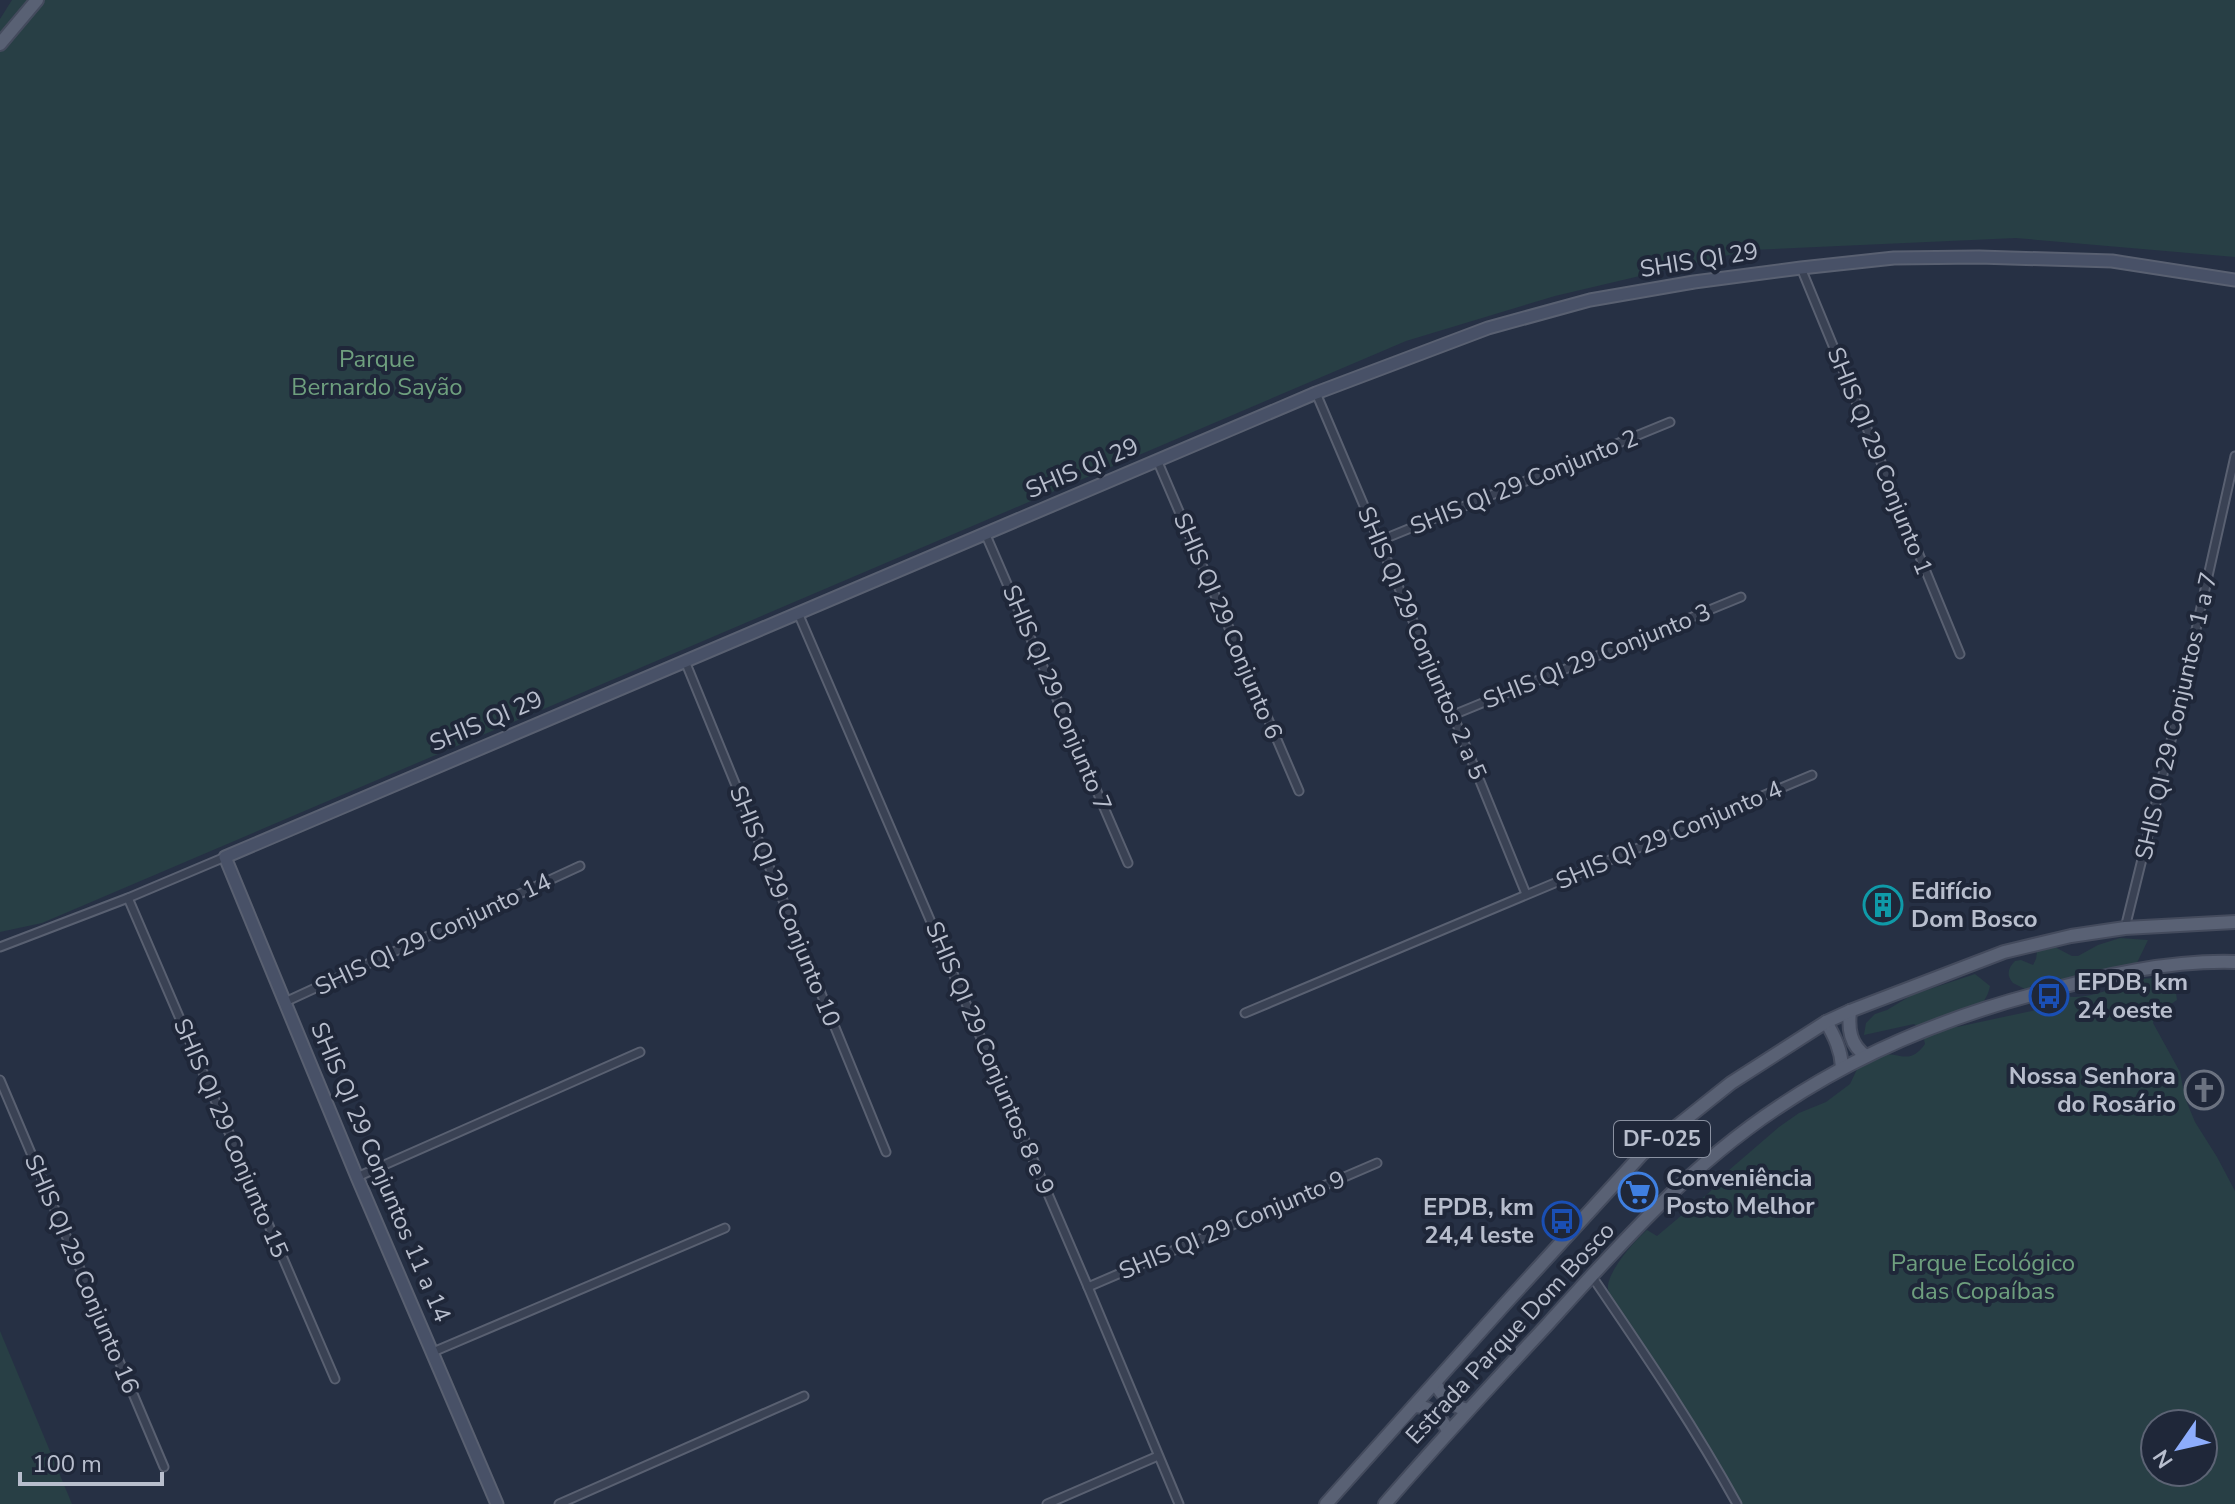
<svg xmlns="http://www.w3.org/2000/svg" width="2235" height="1504" font-family="'Nunito Sans',sans-serif">
<style>
.green{fill:#283f45;fill-rule:evenodd}
.lines{fill:none;stroke-linecap:round;stroke-linejoin:round}
.street-casing{stroke:#596071;stroke-width:11}
.secondary-casing{stroke:#596071;stroke-width:15}
.primary-casing{stroke:#444b5d;stroke-width:16}
.street{stroke:#3a4254;stroke-width:7}
.secondary{stroke:#485167;stroke-width:11}
.primary{stroke:#596174;stroke-width:12}
.labels{text-anchor:middle;dominant-baseline:central;stroke-width:8;stroke-linejoin:round;paint-order:stroke}
.shield{fill:#1f2739;stroke:#8a91a1;stroke-width:2}
.shield-label{font-size:22px;font-weight:bold;fill:#b8becd}
.street-label{font-size:24px;fill:#b8becd;stroke:#1f2739}
.park-label{font-size:24px;fill:#6e9f7e;stroke:#1f2739}
.poi-label{font-size:24px;font-weight:bold;fill:#b8becd;stroke:#1f2739;text-anchor:start}
</style>
<rect width="100%" height="100%" fill="#263044"/>
<!-- green -->
<g class="green">
<path d="M 12,0 L 2235,0 L 2235,257 L 2016,238 L 1750,250 L 1555,296 L 1406,341 L 42,923 L 0,932 L 0,19 Z"/>
<path d="M 2120,938 L 2148,940 L 2134,969 L 2062,988 L 2061,994 C 2078,1004 2120,986 2138,979 L 2169,977 L 2178,990 L 2176,993 L 2177,1000 L 2162,1010 L 2156,1011 L 2153,1023 L 2180,1072 L 2185,1098 L 2195,1122 L 2217,1157 L 2235,1191 L 2235,1504 L 1737,1504 C 1729,1480 1716,1460 1702,1439 C 1685,1412 1669,1383 1651,1356 C 1640,1341 1611,1306 1608,1289 C 1606,1273 1635,1240 1647,1230 L 1657,1236 L 1682,1215 L 1681,1213 L 1689,1204 C 1700,1203 1717,1187 1721,1177 L 1779,1127 L 1799,1113 L 1826,1102 L 1850,1084 L 1862,1059 C 1869,1058 1876,1055 1882,1054 C 1901,1053 1910,1065 1925,1044 C 1923,1036 1922,1028 1914,1024 L 1864,1035 L 1866,1023 L 1875,1014 L 1887,1010 L 1912,995 L 1975,974 L 1990,986 C 1986,1008 1968,1013 1950,1023 L 1957,1027 L 2045,1008 L 2050,1004 L 2047,1000 L 2013,983 C 2006,975 2008,968 2015,961 L 2021,960 L 2033,965 L 2036,959 L 2037,952 L 2051,945 L 2072,956 L 2078,956 L 2098,945 ZM 2155,1424 L 2203,1424 L 2203,1472 L 2155,1472 Z"/>
<path d="M 0,1331 L 72,1504 L 0,1504 Z"/>
</g>
<g class="lines">
<defs>
<g id="street">
<path d="M 1801,268 L 1960,654"/>
<path d="M 1316,393 L 1453,715 L 1526,894"/>
<path d="M 1157,460 L 1299,791"/>
<path d="M 985,533 L 1128,863"/>
<path d="M 1379,541 L 1670,422"/>
<path d="M 798,613 L 1088,1287 L 1179,1504"/>
<path d="M 685,661 L 886,1152"/>
<path d="M 1453,715 L 1741,597"/>
<path d="M 128,898 L 335,1379"/>
<path d="M 2125,928 L 2168,754 L 2235,456"/>
<path d="M 0,947 L 128,898 L 225,857"/>
<path d="M 285,1002 L 580,866"/>
<path d="M 1245,1013 L 1812,775"/>
<path d="M 0,1080 L 164,1467"/>
<path d="M 357,1177 L 640,1052"/>
<path d="M 1591,1275 C 1642,1350 1693,1424 1737,1504"/>
<path d="M 1088,1287 L 1377,1163"/>
<path d="M 433,1352 L 725,1228"/>
<path d="M 559,1504 L 804,1396"/>
<path d="M 1047,1504 L 1158,1456"/>
</g>
<path id="secondary" d="M 497,1504 L 357,1177 L 225,857 L 1316,393 L 1488,328 L 1590,300 L 1694,282 L 1801,268 L 1894,258 L 1979,257 L 2112,261 L 2235,280"/>
<g id="primary">
<path d="M 0,44 L 37,0"/>
<path d="M 1850,1011 C 1848,1029 1850,1045 1866,1056"/>
<path d="M 1826,1022 C 1835,1037 1841,1050 1842,1067"/>
<path d="M 1435,1383 C 1444,1398 1450,1405 1467,1410"/>
<path d="M 1414,1406 C 1432,1407 1440,1415 1448,1431"/>
<path d="M 1326,1504 L 1505,1304 L 1642,1154 L 1731,1083 L 1826,1022 L 1850,1011 L 2004,952 L 2071,936 L 2125,928 L 2235,922"/>
<path d="M 1385,1504 C 1438,1443 1492,1384 1547,1325 C 1618,1246 1690,1165 1780,1106 C 1859,1053 1947,1017 2039,993 C 2101,976 2169,960 2235,962"/>
</g>
</defs>
<!-- street casing -->
<use href="#street" class="street-casing"/>
<!-- secondary casing -->
<use href="#secondary" class="secondary-casing"/>
<!-- primary casing -->
<use href="#primary" class="primary-casing"/>
<!-- street -->
<use href="#street" class="street"/>
<!-- secondary -->
<use href="#secondary" class="secondary"/>
<!-- primary -->
<use href="#primary" class="primary"/>
</g>
<!-- icons -->
<defs>
<symbol id="building-ring" viewBox="-11 -11 22 22"><circle r="9.5" fill="#1f2739" stroke="#0f9aa8" stroke-width="1.5"/><path d="M-4-6H4V6H1V3H-1V6H-4ZM-2.5-4.3h1.7v1.8h-1.7ZM.8-4.3h1.7v1.8H.8ZM-2.5-1h1.7V.8h-1.7ZM.8-1h1.7V.8H.8Z" fill="#0f9aa8"/></symbol>
<symbol id="bus-ring" viewBox="-11 -11 22 22"><circle r="9.5" fill="#1f2739" stroke="#1a4fb4" stroke-width="1.5"/><path d="M-5-6H5V4H4V6H2V4H-2V6H-4V4H-5ZM-3.5-4V0h7V-4ZM-3.5 1.2v1.5H-2V1.2ZM2 1.2v1.5H3.5V1.2Z" fill="#1a4fb4"/></symbol>
<symbol id="church-ring" viewBox="-11 -11 22 22"><circle r="9.5" fill="#1f2739" stroke="#6b7280" stroke-width="1.5"/><path d="M-1.2-6h2.4v3.5h3.3v2.4h-3.3V6h-2.4V-.1h-3.3v-2.4h3.3Z" fill="#6b7280"/></symbol>
<symbol id="supermarket-ring" viewBox="-11 -11 22 22"><circle r="9.5" fill="#1f2739" stroke="#3f7fe0" stroke-width="1.5"/><path d="M-6-5.5h2.5l.6 2H6L4.5 2H-2.5L-4.4-4H-6ZM-1.5 3.2a1.3 1.3 0 1 0 .1 0ZM3 3.2a1.3 1.3 0 1 0 .1 0Z" fill="#3f7fe0"/></symbol>
</defs>
<g fill-rule="evenodd">
<use href="#building-ring" x="1861" y="883" width="44" height="44"/>
<use href="#bus-ring" x="2027" y="974" width="44" height="44"/>
<use href="#church-ring" x="2182" y="1068" width="44" height="44"/>
<use href="#supermarket-ring" x="1616" y="1170" width="44" height="44"/>
<use href="#bus-ring" x="1540" y="1199" width="44" height="44"/>
</g>
<g class="labels">
<!-- shield labels -->
<rect class="shield" x="1614" y="1121" width="96" height="36" rx="6"/>
<g class="shield-label">
<text x="1662" y="1139">DF-025</text>
</g>
<!-- street labels -->
<g class="street-label">
<text transform="translate(1699 260) rotate(-9)">SHIS QI 29</text>
<text transform="translate(1880 461) rotate(68)">SHIS QI 29 Conjunto 1</text>
<text transform="translate(1082 468) rotate(-23)">SHIS QI 29</text>
<text transform="translate(1524 482) rotate(-22)">SHIS QI 29 Conjunto 2</text>
<text transform="translate(1228 626) rotate(67)">SHIS QI 29 Conjunto 6</text>
<text transform="translate(1422 643) rotate(67)">SHIS QI 29 Conjuntos 2 a 5</text>
<text transform="translate(1597 656) rotate(-22)">SHIS QI 29 Conjunto 3</text>
<text transform="translate(1057 698) rotate(67)">SHIS QI 29 Conjunto 7</text>
<text transform="translate(2176 716) rotate(-77)">SHIS QI 29 Conjuntos 1 a 7</text>
<text transform="translate(486 721) rotate(-23)">SHIS QI 29</text>
<text transform="translate(1669 835) rotate(-23)">SHIS QI 29 Conjunto 4</text>
<text transform="translate(785 906) rotate(68)">SHIS QI 29 Conjunto 10</text>
<text transform="translate(433 934) rotate(-25)">SHIS QI 29 Conjunto 14</text>
<text transform="translate(990 1058) rotate(67)">SHIS QI 29 Conjuntos 8 e 9</text>
<text transform="translate(231 1138) rotate(67)">SHIS QI 29 Conjunto 15</text>
<text transform="translate(381 1172) rotate(67)">SHIS QI 29 Conjuntos 11 a 14</text>
<text transform="translate(1232 1225) rotate(-23)">SHIS QI 29 Conjunto 9</text>
<text transform="translate(82 1274) rotate(67)">SHIS QI 29 Conjunto 16</text>
<text transform="translate(1510 1333) rotate(-47)">Estrada Parque Dom Bosco</text>
</g>
<!-- park labels -->
<g class="park-label">
<text x="377" y="359">Parque<tspan x="377" dy="28">Bernardo Sayão</tspan></text>
<text x="1983" y="1263">Parque Ecológico<tspan x="1983" dy="28">das Copaíbas</tspan></text>
</g>
<!-- poi labels -->
<g class="poi-label">
<text x="1911" y="891">Edifício<tspan x="1911" dy="28">Dom Bosco</tspan></text>
<text x="2077" y="982">EPDB, km<tspan x="2077" dy="28">24 oeste</tspan></text>
<text x="2176" y="1076" text-anchor="end">Nossa Senhora<tspan x="2176" dy="28">do Rosário</tspan></text>
<text x="1666" y="1178">Conveniência<tspan x="1666" dy="28">Posto Melhor</tspan></text>
<text x="1534" y="1207" text-anchor="end">EPDB, km<tspan x="1534" dy="28">24,4 leste</tspan></text>
</g>
</g>
<!-- north arrow -->
<g transform="translate(2179 1448) rotate(236)"><circle r="38" fill="#1f2739" stroke="#5c6374" stroke-width="2"/>
<path d="M0-6L14 30L0 20L-14 30Z" fill="#8dadfd"/>
<text y="-12" font-size="22" font-weight="bold" text-anchor="middle" fill="#b8becd">N</text>
</g>
<!-- scale -->
<path d="M20 1472v12h142v-12" fill="none" stroke="#b8becd" stroke-width="4"/>
<text x="32" y="1472" font-size="24" fill="#b8becd" stroke="#1f2739" stroke-width="6" paint-order="stroke">100 m</text>
</svg>
